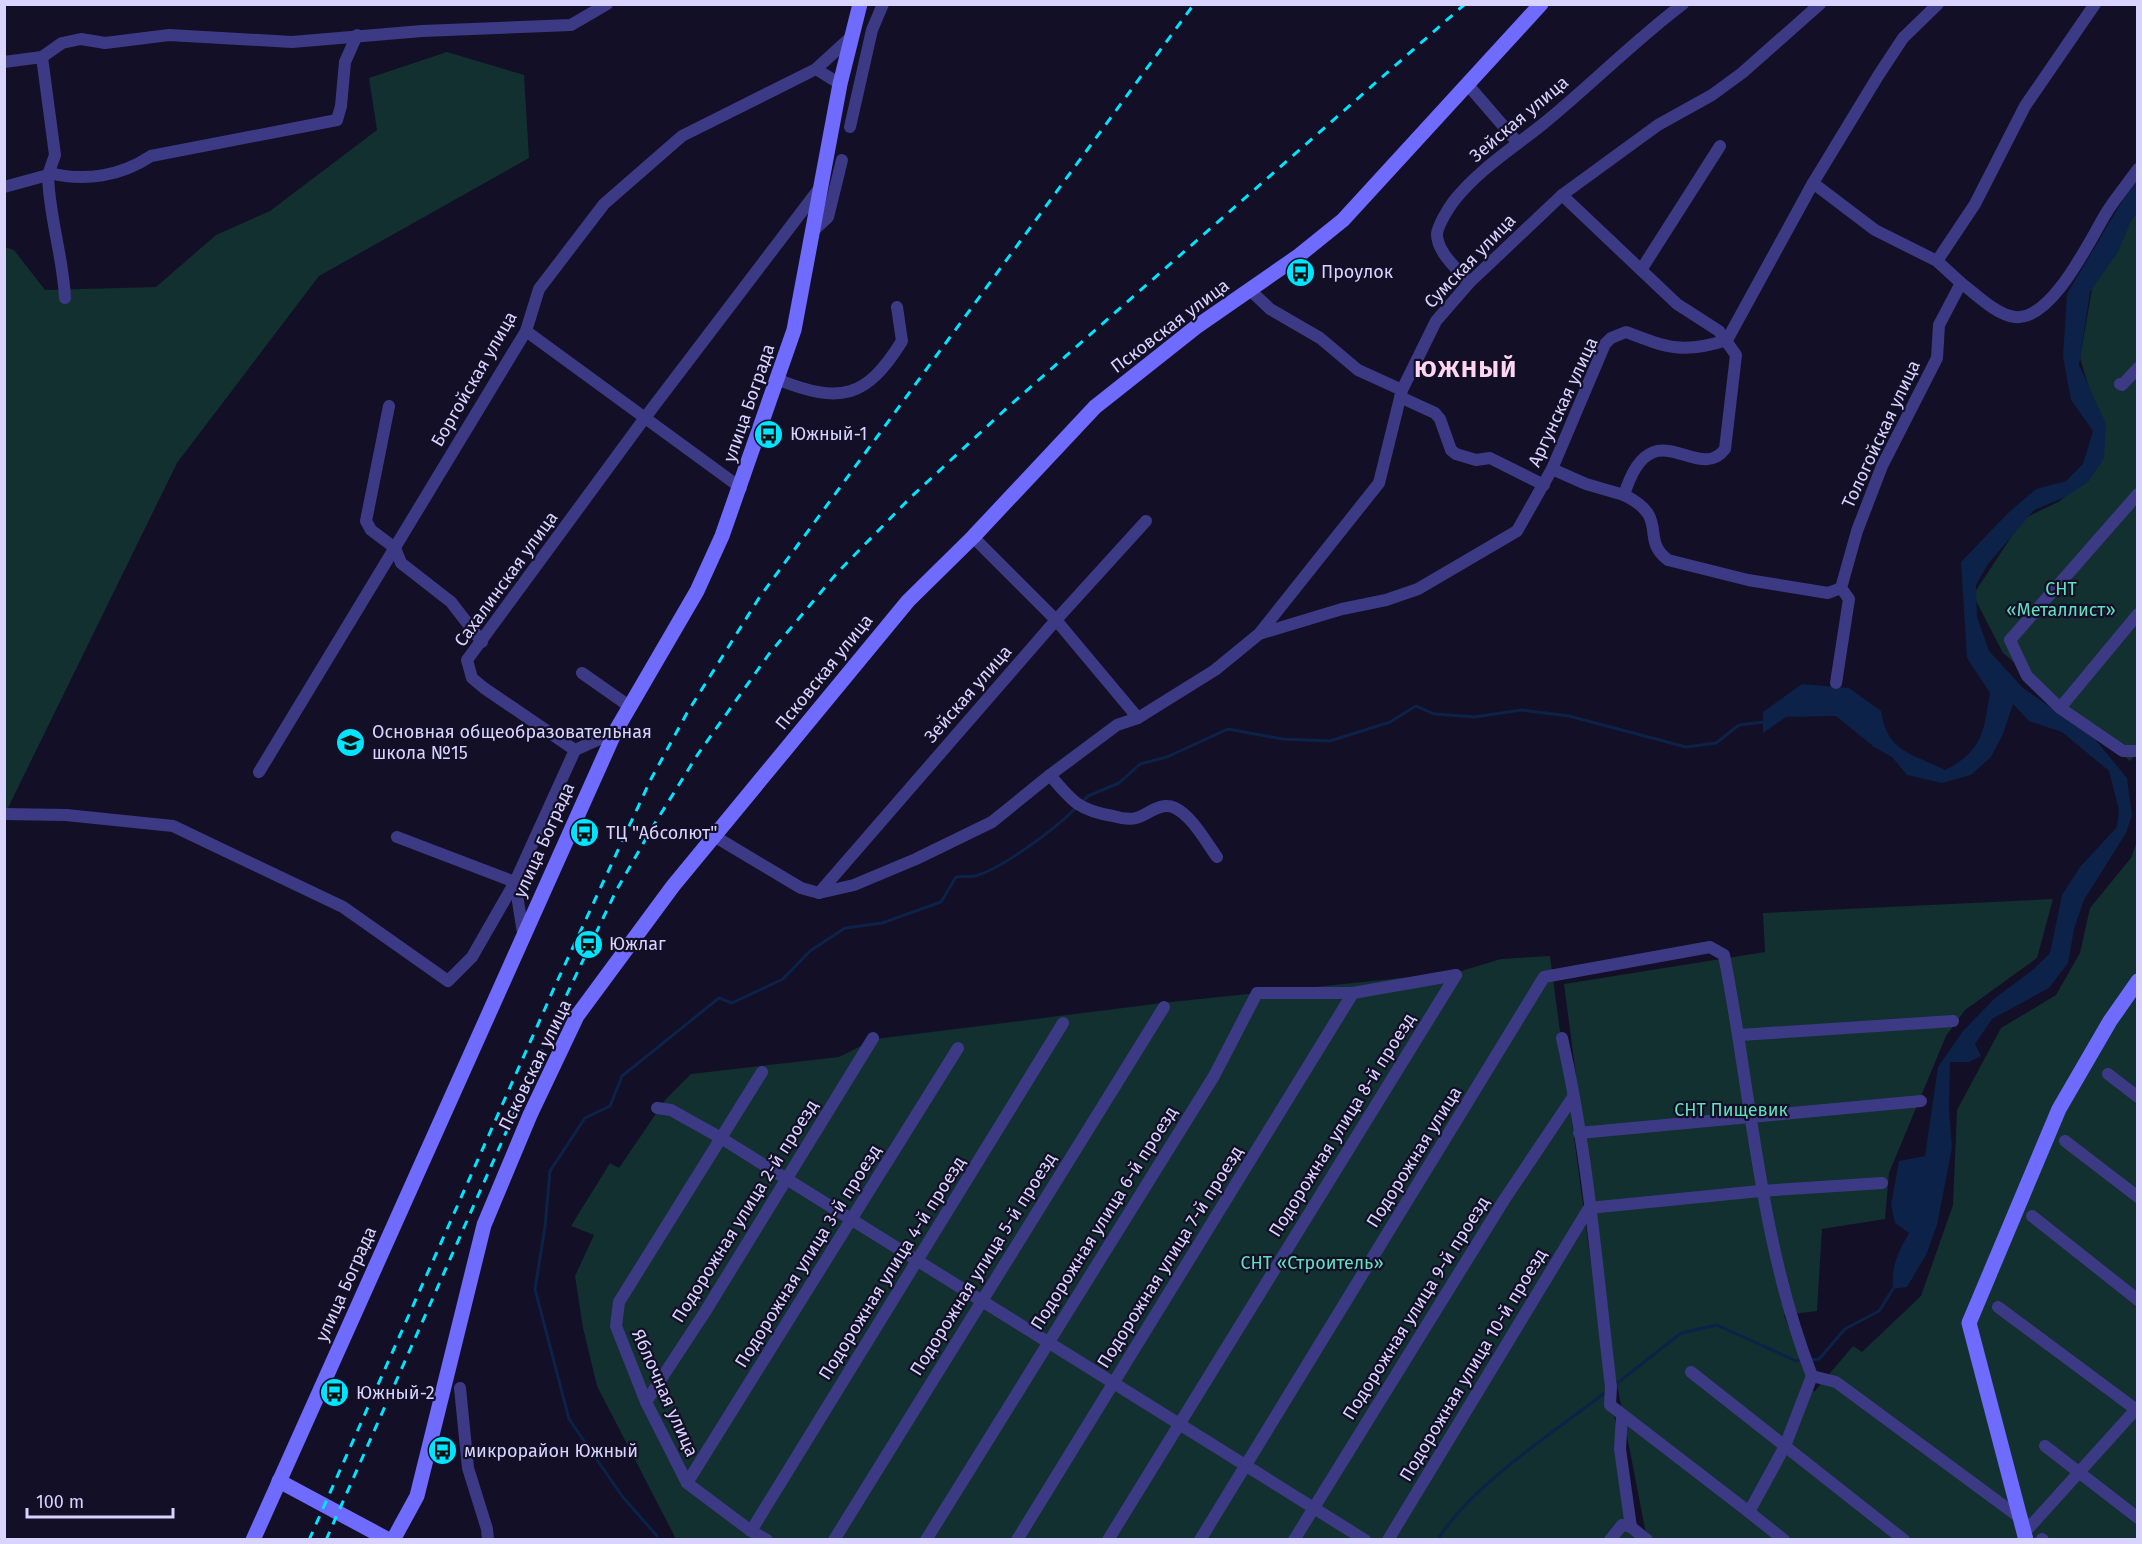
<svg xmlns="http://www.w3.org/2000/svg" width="2142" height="1544" font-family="'Fira Sans',sans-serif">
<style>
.green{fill:#12302f}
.water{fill:#0c2248}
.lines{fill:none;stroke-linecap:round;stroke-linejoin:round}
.stream{stroke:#0c2248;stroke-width:3}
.street{stroke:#3d3a85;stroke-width:12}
.secondary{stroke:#6f6bff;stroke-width:15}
.rail{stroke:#00e5ff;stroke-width:3;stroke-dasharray:9 8;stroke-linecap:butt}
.labels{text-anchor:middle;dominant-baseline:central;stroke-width:4.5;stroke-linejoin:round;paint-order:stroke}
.street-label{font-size:18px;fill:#d9d4ff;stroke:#130f26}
.poi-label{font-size:18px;fill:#d9d4ff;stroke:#130f26;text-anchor:start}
.park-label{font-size:18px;fill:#5fe0c0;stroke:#130f26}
.district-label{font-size:24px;font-weight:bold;letter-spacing:1.5px;fill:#ffd6f0;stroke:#130f26}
</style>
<rect width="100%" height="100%" fill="#130f26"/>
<!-- green -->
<g class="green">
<path d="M 447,52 L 524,75 L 529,158 L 319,276 L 177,463 L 5,814 L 5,247 L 14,250 L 45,290 L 156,287 L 216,235 L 270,211 L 377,130 L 369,78 Z"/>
<path d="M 2137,201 L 2138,752 L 2130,761 L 2003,653 L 1973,595 L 2023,519 L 2060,501 L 2094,468 L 2095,408 L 2080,358 L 2092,289 Z"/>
<path d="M 2137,842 L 2137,1539 L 1647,1539 L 1615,1374 L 1564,984 L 1765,952 L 1763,913 L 2053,899 L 2037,958 L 1965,1010 L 1946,1036 L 1889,1173 L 1885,1219 L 1822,1229 L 1817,1311 L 1784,1315 L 1814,1392 L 1853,1346 L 1862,1352 L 1921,1296 L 1953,1205 L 1957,1110 L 2001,1028 L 2056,995 L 2080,953 L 2090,908 L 2131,858 Z"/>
<path d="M 1550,956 L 1604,1363 L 1638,1539 L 676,1539 L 597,1386 L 583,1328 L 575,1276 L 594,1235 L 571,1226 L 610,1163 L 619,1168 L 666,1099 L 691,1074 L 839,1057 L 875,1039 L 1171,1002 L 1458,972 L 1501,959 Z"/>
</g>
<!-- water -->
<path class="water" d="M 2137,176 L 2137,213 L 2131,221 L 2118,252 L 2090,292 L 2079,365 L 2106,424 L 2104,458 L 2088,482 L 2065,497 L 2034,510 L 1988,564 L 1976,585 L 1977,617 L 1989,651 L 2023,688 L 2094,738 L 2127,778 L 2132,815 L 2126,833 L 2084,900 L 2074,929 L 2068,963 L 2049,988 L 1992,1019 L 1975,1044 L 1981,1056 L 1969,1062 L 1950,1062 L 1949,1108 L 1952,1148 L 1937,1225 L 1926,1255 L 1907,1287 L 1893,1289 C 1891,1267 1898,1252 1909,1233 L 1895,1223 L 1891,1205 L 1899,1161 L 1925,1156 L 1938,1067 L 1963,1031 L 1995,998 L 2034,969 L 2050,953 L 2062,895 L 2080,867 L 2117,827 L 2119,810 L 2109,771 L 2062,732 L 2029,721 L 2013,704 L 2003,734 L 1991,757 L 1971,775 L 1942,783 L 1907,775 L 1892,757 L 1874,747 L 1836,716 L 1786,717 L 1763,733 L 1763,712 L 1802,684 L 1849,688 L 1881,711 C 1887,752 1911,753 1945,770 C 1984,750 1983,732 1990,693 L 1967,658 L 1961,562 L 2007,514 L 2036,489 L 2066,481 L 2083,464 L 2093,431 L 2071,400 L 2063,357 L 2067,294 Z"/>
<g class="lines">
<!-- stream -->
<g class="stream">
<path d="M 1081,803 L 1088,796 L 1119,783 L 1140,764 L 1167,757 L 1228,729 L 1282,739 L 1330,741 L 1390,722 L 1416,706 L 1434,714 L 1475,717 L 1521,710 L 1569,716 L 1686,747 L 1716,743 L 1739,725 L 1763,722"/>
<path d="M 1810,1360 L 1819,1359 L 1845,1329 L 1879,1311 L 1893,1289"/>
<path d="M 1615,1385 L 1681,1333 L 1717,1325 L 1796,1361 L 1804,1360"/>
<path d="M 657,1536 L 622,1496 L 569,1419 L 535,1289 L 545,1227 L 550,1171 L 585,1118 L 610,1106 L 622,1076 L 719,998 L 732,1003 L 783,979 L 810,951 L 845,928 L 882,923 L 941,902 L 956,877 C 962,876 969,877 975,876 C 1002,869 1056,828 1076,808"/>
<path d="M 1437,1540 C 1477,1480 1551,1435 1607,1391"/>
</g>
<!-- street -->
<g class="street">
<path d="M 42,57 L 62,43 L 81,39 L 105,43 L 169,35 L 292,42 L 422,31 L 571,25 L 607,4"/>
<path d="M 4,62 L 42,57 L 55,155 L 48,175 L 4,187"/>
<path d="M 816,69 L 840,84"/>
<path d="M 1468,85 L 1518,143"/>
<path d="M 850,127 L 872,30 L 883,4"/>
<path d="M 50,173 C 85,182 121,176 151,156 L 337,120 L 341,106 L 345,62 L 357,35"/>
<path d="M 48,175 C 49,217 63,256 65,298"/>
<path d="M 1813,183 L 1875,230 L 1937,261 L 1961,283 L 1939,325 L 1937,358 L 1882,466 L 1857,531 L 1841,588 L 1849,599 L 1836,683"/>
<path d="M 1562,195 L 1677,304 L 1719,331 L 1736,355 L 1725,449 C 1697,486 1652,405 1624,495 C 1671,518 1639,538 1668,560 L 1748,580 L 1828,593 L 1841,588"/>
<path d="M 813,231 L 828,217 L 842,160"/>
<path d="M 1937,261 L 1975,204 L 2025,106 L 2095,4"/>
<path d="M 1641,270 L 1720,146"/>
<path d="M 1469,283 C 1458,269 1437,253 1437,234 C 1438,225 1448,209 1453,202 C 1478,170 1513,148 1543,124 C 1591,85 1634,41 1683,4"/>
<path d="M 1961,283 C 1976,294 1996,315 2015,317 C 2053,321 2091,237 2108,210 C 2117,196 2128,183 2138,169"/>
<path d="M 1250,290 L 1270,309 L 1320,338 L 1358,370 L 1402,390"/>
<path d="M 526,331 L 741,488"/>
<path d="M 779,380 C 840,404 866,399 902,341 L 897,307"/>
<path d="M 2120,384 L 2122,385 L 2138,368"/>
<path d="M 1400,397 L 1435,413 L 1440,419 L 1451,450 L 1456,454 L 1476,460 L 1490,458 L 1544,485"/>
<path d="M 389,406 L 366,521 L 371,530 L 395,548 L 401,563 L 451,602 L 482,642"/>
<path d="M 1552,469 L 1586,484 L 1624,495"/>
<path d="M 2138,494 L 2010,640 L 2027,676 L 2060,708 L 2123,751 L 2138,751"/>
<path d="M 973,537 L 1056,620 L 1138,718"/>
<path d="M 1259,634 L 1342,609 L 1386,600 L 1418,589 L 1517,531 L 1552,469 L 1605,344 L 1611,338 L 1626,332 C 1668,348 1683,354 1727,340 L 1813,183 L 1878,76 L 1903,38 L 1938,4"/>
<path d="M 582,673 L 629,706"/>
<path d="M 2060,708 L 2138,614"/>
<path d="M 575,750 L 615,732"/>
<path d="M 259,772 L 526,331 L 539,289 L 604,204 L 682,136 L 816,69 L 851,37"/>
<path d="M 1050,775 C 1072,801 1078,810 1113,816 C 1120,818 1128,820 1136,818 C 1148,815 1160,801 1175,808 C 1192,816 1206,842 1217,857"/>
<path d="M 4,814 L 66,815 L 173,826 L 343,907 L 448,981 L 472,957 L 515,882 L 523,933"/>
<path d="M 714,836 L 801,888 L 819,893 L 854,885 L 916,859 L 992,822 L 1050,775 L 1117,725 L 1138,718 L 1215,670 L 1259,634 L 1379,483 L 1402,390 L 1436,321 L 1469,283 L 1562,195 L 1658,125 L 1712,95 L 1742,73 L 1820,4"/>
<path d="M 397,837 L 515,882 L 575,750 L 484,688 L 472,678 L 467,660 L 644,419 L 819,189"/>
<path d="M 819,893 L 1056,620 L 1146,521"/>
<path d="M 1740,1035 L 1953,1021"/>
<path d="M 1562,1038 C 1588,1152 1597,1271 1611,1387 L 1610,1405 L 1749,1512 L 1785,1446 L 1812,1376"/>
<path d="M 762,1072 L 619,1302 L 616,1326 L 646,1402 L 687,1483 L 751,1531 L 767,1540"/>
<path d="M 2108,1074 L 2138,1097"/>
<path d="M 657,1108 L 671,1110 L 721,1138 L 1365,1540"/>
<path d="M 1579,1133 L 1921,1101"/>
<path d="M 2065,1141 L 2138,1197"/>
<path d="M 2032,1216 L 2138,1300"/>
<path d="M 1998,1307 L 2138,1411"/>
<path d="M 1691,1372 L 1904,1540"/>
<path d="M 460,1388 L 468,1468 L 487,1529 L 488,1540"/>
<path d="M 646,1402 L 705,1312 L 873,1038"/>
<path d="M 1622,1415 L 1620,1449 L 1631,1527"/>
<path d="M 2045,1446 L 2138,1518"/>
<path d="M 687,1483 L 958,1048"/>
<path d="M 1749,1512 L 1784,1540"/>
<path d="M 751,1531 L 1063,1023"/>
<path d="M 2026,1531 L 2138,1407"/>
<path d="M 2042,1539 L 2043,1540"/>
<path d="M 834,1540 L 1164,1007"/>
<path d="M 926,1540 L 1214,1076 L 1257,993 L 1353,993 L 1456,975"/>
<path d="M 1017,1540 L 1353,993"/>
<path d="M 1108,1540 L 1456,975"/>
<path d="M 1200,1540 L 1544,977 L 1710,947 L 1724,955 C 1752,1097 1759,1240 1812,1376 L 1836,1382 L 2023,1520"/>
<path d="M 1294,1540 L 1504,1200 L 1573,1097"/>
<path d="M 1388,1540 L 1589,1208 L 1760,1191 L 1882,1183"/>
<path d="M 1610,1540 L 1622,1525 L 1631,1527 L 1647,1540"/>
</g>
<!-- secondary -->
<g class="secondary">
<path d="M 279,1481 L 389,1540"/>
<path d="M 253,1540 L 615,732 L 697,591 L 722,536 L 794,330 L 840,84 L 860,4"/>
<path d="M 393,1540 L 417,1496 L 484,1225 L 530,1115 L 577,1016 L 673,886 L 908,601 L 973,537 L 1095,407 L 1196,327 L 1297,257 L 1343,220 L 1541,4"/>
<path d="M 2026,1540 L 1969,1323 L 2059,1109 L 2110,1021 L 2138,981"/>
</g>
<!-- rail -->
<g class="rail">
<path d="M 309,1540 L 555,986 L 651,779 L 687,713 L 759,598 L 1194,4"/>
<path d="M 326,1540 L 568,992 L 616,891 L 652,828 L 698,754 L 769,654 L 837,573 L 911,497 L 1008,407 L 1465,4"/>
</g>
</g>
<!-- icons -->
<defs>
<symbol id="bus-disc" viewBox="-11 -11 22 22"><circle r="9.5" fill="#00e5ff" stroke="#130f26"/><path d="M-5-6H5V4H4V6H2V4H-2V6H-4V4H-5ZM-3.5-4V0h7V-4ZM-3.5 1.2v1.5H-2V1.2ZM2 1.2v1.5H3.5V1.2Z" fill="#111"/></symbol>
<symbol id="school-disc" viewBox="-11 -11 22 22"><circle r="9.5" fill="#00e5ff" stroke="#130f26"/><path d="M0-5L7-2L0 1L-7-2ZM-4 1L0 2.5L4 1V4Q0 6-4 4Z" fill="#111"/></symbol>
<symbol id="station-disc" viewBox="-11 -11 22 22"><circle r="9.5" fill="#00e5ff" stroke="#130f26"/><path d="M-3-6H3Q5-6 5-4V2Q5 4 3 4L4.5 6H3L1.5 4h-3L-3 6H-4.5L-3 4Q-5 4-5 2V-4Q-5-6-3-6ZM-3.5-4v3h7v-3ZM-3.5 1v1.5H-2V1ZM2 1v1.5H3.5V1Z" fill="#111"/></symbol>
</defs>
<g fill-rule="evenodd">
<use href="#bus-disc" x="1284" y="256" width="33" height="33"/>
<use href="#bus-disc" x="752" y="418" width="33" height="33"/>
<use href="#school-disc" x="334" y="726" width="33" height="33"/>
<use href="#bus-disc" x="568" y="816" width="33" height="33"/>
<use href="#station-disc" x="572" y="928" width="33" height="33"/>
<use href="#bus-disc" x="318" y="1376" width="33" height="33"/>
<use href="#bus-disc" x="426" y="1434" width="33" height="33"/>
</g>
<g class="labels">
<!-- street labels -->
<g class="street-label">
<text transform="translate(1519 119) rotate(-40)">Зейская улица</text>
<text transform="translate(1470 261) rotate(-46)">Сумская улица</text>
<text transform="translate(1170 326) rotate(-37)">Псковская улица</text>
<text transform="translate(474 379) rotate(-60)">Боргойская улица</text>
<text transform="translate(1563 402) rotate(-65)">Аргунская улица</text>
<text transform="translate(749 403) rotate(-71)">улица Бограда</text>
<text transform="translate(1881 434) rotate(-65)">Тологойская улица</text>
<text transform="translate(506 579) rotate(-54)">Сахалинская улица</text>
<text transform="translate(824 672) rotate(-51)">Псковская улица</text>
<text transform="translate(968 694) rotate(-49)">Зейская улица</text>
<text transform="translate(544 840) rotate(-66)">улица Бограда</text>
<text transform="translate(535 1065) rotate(-64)">Псковская улица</text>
<text transform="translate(1342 1125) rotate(-58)">Подорожная улица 8-й проезд</text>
<text transform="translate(1414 1157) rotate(-58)">Подорожная улица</text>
<text transform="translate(745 1211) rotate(-58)">Подорожная улица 2-й проезд</text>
<text transform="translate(1104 1218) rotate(-58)">Подорожная улица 6-й проезд</text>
<text transform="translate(808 1256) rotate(-58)">Подорожная улица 3-й проезд</text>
<text transform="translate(1170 1257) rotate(-58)">Подорожная улица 7-й проезд</text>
<text transform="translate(983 1264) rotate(-58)">Подорожная улица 5-й проезд</text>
<text transform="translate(892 1268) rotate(-58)">Подорожная улица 4-й проезд</text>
<text transform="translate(346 1284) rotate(-66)">улица Бограда</text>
<text transform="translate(1416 1308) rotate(-58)">Подорожная улица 9-й проезд</text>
<text transform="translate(1473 1365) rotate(-59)">Подорожная улица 10-й проезд</text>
<text transform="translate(665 1393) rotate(66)">Яблочная улица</text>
</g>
<!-- poi labels -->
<g class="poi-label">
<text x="1321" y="272">Проулок</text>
<text x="790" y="434">Южный-1</text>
<text x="372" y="732">Основная общеобразовательная<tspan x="372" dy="21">школа №15</tspan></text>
<text x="606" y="833">ТЦ "Абсолют"</text>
<text x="609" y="944">Южлаг</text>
<text x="356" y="1393">Южный-2</text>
<text x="464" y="1451">микрорайон Южный</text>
</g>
<!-- park labels -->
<g class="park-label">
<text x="2061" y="589">СНТ<tspan x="2061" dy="21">«Металлист»</tspan></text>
<text x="1731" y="1110">СНТ Пищевик</text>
<text x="1312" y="1263">СНТ «Строитель»</text>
</g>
<!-- district labels -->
<g class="district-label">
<text x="1466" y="369">ЮЖНЫЙ</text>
</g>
</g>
<!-- border -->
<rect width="2142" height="1544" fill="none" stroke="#d9d4ff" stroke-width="12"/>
<!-- scale -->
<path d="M27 1508v9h146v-9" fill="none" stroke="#d9d4ff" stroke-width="3"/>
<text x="36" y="1508" font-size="18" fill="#d9d4ff" stroke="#130f26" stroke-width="4.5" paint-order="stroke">100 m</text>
</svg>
